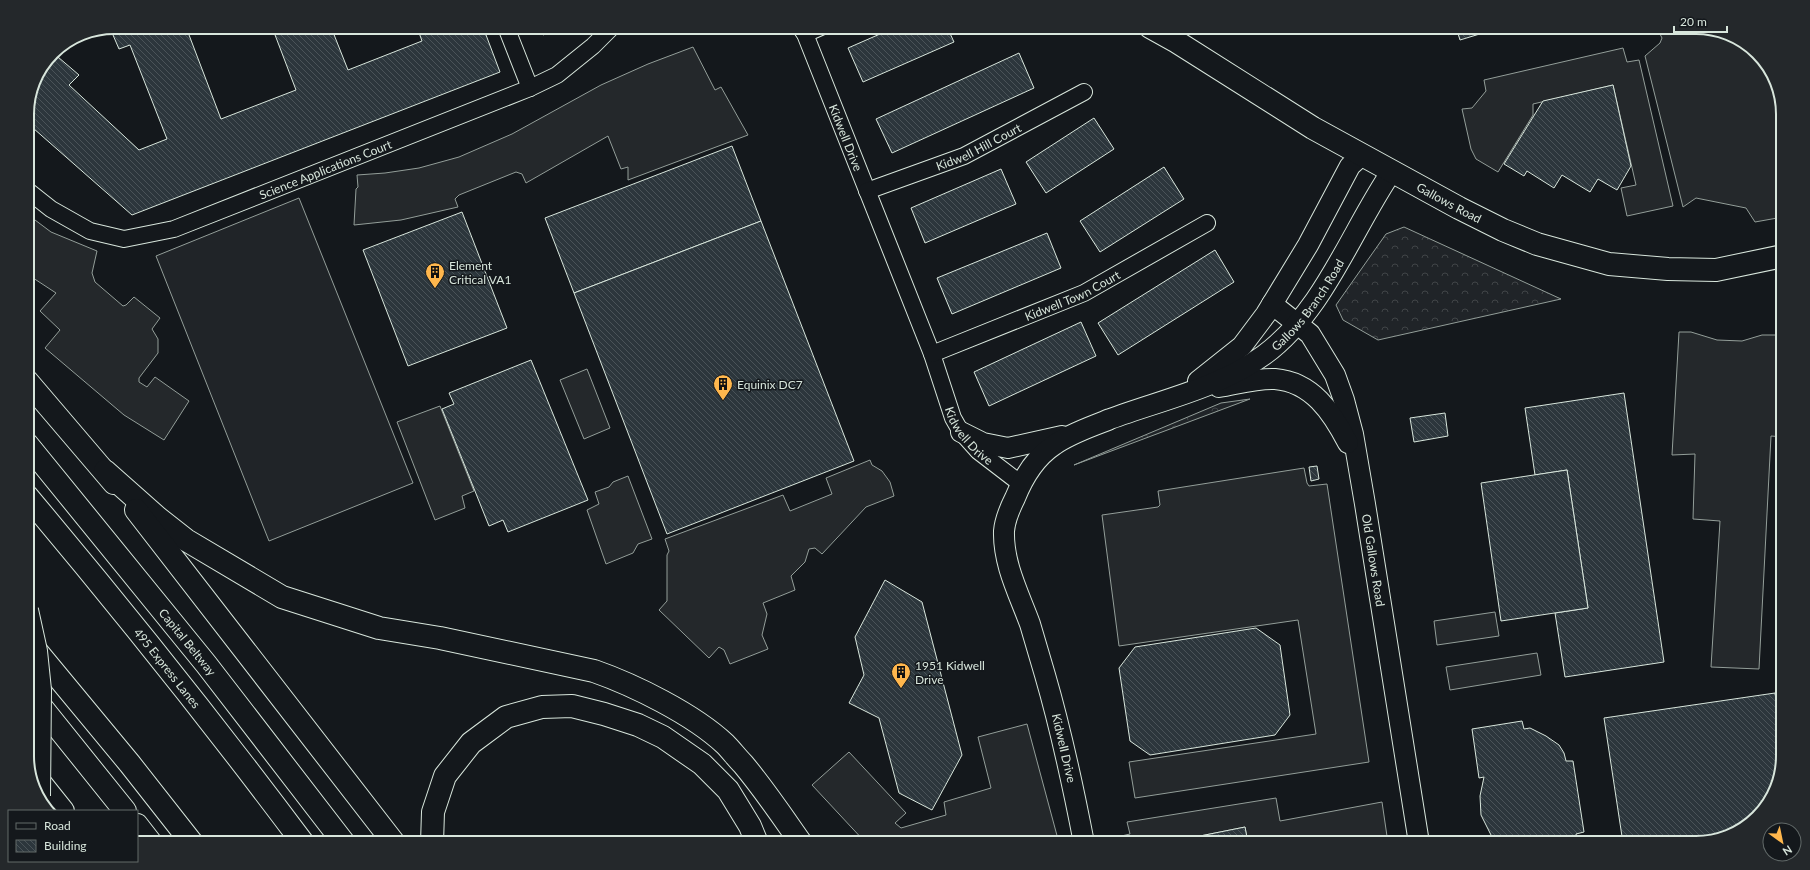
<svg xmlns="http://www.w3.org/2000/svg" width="1810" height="870" font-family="Lato,sans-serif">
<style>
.forest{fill:url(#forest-crowns);stroke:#939e99}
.pitch{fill:#202428;stroke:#939e99}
.parking{fill:#24282b;stroke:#939e99}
.building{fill:url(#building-back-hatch);stroke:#d8e6dc}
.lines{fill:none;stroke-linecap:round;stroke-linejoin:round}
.minor-casing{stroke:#d8e6dc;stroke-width:18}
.tertiary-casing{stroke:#d8e6dc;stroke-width:22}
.primary-casing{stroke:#d8e6dc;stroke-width:24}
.motorway-casing{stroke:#d8e6dc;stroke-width:24}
.minor{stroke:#14181c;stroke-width:16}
.tertiary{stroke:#14181c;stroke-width:20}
.primary{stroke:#14181c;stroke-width:22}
.motorway{stroke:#14181c;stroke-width:22}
.motorway-bridge-casing{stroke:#d8e6dc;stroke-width:24;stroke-linecap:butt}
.motorway-bridge{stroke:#14181c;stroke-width:22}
.labels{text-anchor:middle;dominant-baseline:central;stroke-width:3;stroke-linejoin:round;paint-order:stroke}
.street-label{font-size:12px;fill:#d8e6dc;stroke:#14181c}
.poi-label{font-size:12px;fill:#d8e6dc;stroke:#14181c;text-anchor:start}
.rim{fill:none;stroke:#d8e6dc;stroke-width:2}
</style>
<defs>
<pattern id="forest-crowns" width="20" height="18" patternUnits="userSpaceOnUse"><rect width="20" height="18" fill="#202428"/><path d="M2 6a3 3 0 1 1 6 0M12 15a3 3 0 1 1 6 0" fill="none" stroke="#404447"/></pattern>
<pattern id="building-back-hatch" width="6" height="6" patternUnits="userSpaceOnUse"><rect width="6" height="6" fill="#2c363c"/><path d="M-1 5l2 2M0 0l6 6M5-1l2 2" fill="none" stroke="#4a5358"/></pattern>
</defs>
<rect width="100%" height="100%" fill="#14181c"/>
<!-- forest -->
<g class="forest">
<path d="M 1404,227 L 1561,299 L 1378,340 L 1343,320 L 1336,305 L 1386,234 Z"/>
<path d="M 1250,399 L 1074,465 L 1221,403 Z"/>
</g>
<!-- pitch -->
<path class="pitch" d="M 299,198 L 413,483 L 269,541 L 156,256 Z"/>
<!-- parking -->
<g class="parking">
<path d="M 1653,27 L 1696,27 L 1734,36 L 1768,66 L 1783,109 L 1783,217 L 1755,222 L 1746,208 L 1696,198 L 1683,207 L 1645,56 L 1660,43 L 1662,38 L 1660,34 Z"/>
<path d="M 693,47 L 715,90 L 721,87 L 748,135 L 628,180 L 628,167 L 621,169 L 608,136 L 526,183 L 522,174 L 516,172 L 459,195 L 455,199 L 458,207 L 401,220 L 354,225 L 356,189 L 358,187 L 357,175 L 385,173 L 419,168 L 459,157 L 512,134 L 601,85 L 648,64 Z"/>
<path d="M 1623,48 L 1627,62 L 1639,60 L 1673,206 L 1627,216 L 1621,188 L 1636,185 L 1613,85 L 1533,104 L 1533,115 L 1498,172 L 1476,159 L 1471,149 L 1462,109 L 1472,108 L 1486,91 L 1484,80 Z"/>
<path d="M 27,214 L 51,232 L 97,251 L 92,273 L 95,282 L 123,306 L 126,305 L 134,297 L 160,318 L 152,329 L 158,339 L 158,353 L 139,378 L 139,382 L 147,387 L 155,377 L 189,401 L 164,440 L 124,415 L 45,348 L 60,330 L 40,311 L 56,293 L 27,274 Z"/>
<path d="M 1679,332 L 1691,332 L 1717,340 L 1742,341 L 1762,335 L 1783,335 L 1783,437 L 1771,436 L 1759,669 L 1711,667 L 1720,521 L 1693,519 L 1695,454 L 1672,455 Z"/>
<path d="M 587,369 L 610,428 L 584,439 L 560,380 Z"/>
<path d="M 440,406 L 474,491 L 462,496 L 465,508 L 435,520 L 397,422 Z"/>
<path d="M 870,460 L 872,465 L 882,471 L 890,482 L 894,496 L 866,507 L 822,554 L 815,548 L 809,549 L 805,562 L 791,576 L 795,590 L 763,603 L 767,614 L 762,635 L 768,649 L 730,664 L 724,650 L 719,647 L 709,658 L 659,610 L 667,601 L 667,555 L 669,551 L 665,539 L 783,495 L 790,511 L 832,494 L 826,478 Z"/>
<path d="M 1304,468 L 1307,483 L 1309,486 L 1327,484 L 1369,762 L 1135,798 L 1129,762 L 1316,734 L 1298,620 L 1119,646 L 1102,515 L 1158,507 L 1160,505 L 1158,491 Z"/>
<path d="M 628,476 L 652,539 L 638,544 L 633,553 L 606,564 L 587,510 L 599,504 L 595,492 L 609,487 L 613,482 Z"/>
<path d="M 1495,612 L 1499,636 L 1437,645 L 1434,621 Z"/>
<path d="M 1537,653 L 1541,675 L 1450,690 L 1446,667 Z"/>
<path d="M 1027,724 L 1059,843 L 866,843 L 812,785 L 849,752 L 906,813 L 895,823 L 901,828 L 946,815 L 944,802 L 991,788 L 978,737 Z"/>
<path d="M 1276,798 L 1280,821 L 1382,802 L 1388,843 L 1330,843 L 1330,841 L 1321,843 L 1248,843 L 1245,827 L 1165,843 L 1118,843 L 1117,837 L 1130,834 L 1127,822 Z"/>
</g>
<!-- building -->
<g class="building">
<path d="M 114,27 L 186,27 L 221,119 L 296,90 L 272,27 L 331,27 L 348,70 L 422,41 L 417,27 L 483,27 L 500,72 L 132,215 L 33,128 L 30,132 L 27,130 L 27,109 L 33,84 L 58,57 L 79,75 L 69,85 L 139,150 L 167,139 L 130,45 L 119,49 L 110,28 Z"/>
<path d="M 540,27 L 559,27 L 543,35 Z"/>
<path d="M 896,27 L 947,27 L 954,42 L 863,82 L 848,48 Z"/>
<path d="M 1456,27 L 1495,27 L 1496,29 L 1460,40 Z"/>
<path d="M 1019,53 L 1034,88 L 892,153 L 876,119 Z"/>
<path d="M 1613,85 L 1631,166 L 1617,190 L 1598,179 L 1590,192 L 1562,175 L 1554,188 L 1527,171 L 1524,176 L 1504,164 L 1543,101 Z"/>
<path d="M 1094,118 L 1114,149 L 1046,193 L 1026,162 Z"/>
<path d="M 732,146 L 761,221 L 574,293 L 545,218 Z"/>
<path d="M 1164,167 L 1184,199 L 1100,252 L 1080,221 Z"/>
<path d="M 1001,169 L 1016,204 L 925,243 L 911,208 Z"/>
<path d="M 462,212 L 507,328 L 408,366 L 363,250 Z"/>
<path d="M 761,221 L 854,461 L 667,534 L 574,293 Z"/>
<path d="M 1047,233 L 1061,268 L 952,314 L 937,278 Z"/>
<path d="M 1215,250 L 1234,282 L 1118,355 L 1098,323 Z"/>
<path d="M 1081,322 L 1096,356 L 989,406 L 974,372 Z"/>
<path d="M 531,360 L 588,500 L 508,532 L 503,520 L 489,526 L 442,409 L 454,404 L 449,393 Z"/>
<path d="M 1624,393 L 1664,662 L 1565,677 L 1555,613 L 1588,608 L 1567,470 L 1535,475 L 1525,408 Z"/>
<path d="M 1445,413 L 1448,436 L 1414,442 L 1410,418 Z"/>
<path d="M 1317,466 L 1319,479 L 1311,481 L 1309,467 Z"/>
<path d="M 1567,470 L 1588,608 L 1501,621 L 1481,483 Z"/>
<path d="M 885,580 L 922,602 L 962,755 L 932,810 L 899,793 L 879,718 L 849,703 L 864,675 L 855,637 Z"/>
<path d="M 1256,628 L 1280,645 L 1290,715 L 1275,735 L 1150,755 L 1130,741 L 1119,668 L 1135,647 Z"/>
<path d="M 1775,693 L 1783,744 L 1783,756 L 1774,794 L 1744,828 L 1696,843 L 1623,843 L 1604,718 Z"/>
<path d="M 1522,721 L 1524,729 L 1530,728 L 1546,736 L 1559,745 L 1564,753 L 1566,761 L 1573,761 L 1584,832 L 1576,834 L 1577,841 L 1574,843 L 1488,843 L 1488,840 L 1493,839 L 1481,815 L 1480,796 L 1484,777 L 1479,778 L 1472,729 Z"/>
<path d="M 1245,827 L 1248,843 L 1165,843 Z"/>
</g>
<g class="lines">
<defs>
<g id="minor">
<path d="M 506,27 L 530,88"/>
<path id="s1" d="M 800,27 L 805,34 L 932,354 L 953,418 L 961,432 L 978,451 L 1021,484"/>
<path d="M 805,34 L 821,27"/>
<path id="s2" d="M 27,190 L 51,209 L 90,231 L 124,239 L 174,229 L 530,88 L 557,75 L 593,46 L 612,27"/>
<path id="s3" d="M 867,191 L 964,156 L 1084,92"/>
<path id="s4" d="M 932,354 L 1084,293 L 1207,223"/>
</g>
<g id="tertiary">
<path id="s5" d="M 1272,304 L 1310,334 L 1335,375 L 1344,400 L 1353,434 L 1365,504 L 1419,843"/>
<path d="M 1198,381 L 1242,346 L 1266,314 L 1308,245 L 1350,166 L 1362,155"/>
<path d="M 1219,387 C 1237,384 1257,378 1275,379 C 1312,382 1332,412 1348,443"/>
<path d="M 961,432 L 983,443 L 1008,448 L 1062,436"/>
<path id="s6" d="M 1084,843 C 1073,786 1061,730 1045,675 C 1040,658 1035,641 1030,624 C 1019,594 1003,564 1004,531 C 1005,519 1010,508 1015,498 C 1023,478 1036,457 1054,445 C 1071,433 1091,427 1110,419 C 1161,400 1219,388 1264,355 C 1324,311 1351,231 1392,171"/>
</g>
<g id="primary">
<path id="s7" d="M 1150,27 L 1177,42 L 1313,128 L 1459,208 L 1503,230 L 1537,244 L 1609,264 L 1668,269 L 1716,270 L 1783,256"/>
</g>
<g id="motorway">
<path d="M 27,381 L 114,483"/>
<path id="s8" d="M 27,444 L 206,664 L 344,843"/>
<path d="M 105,471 L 158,518 L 186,540 L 282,597 L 379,628 L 440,638 L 594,671 C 634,685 693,714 725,744 C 731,750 737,758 743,764 C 764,789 782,816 801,843"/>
<path id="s9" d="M 27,496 C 122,609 214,724 303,843"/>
<path d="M 136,510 L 394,843"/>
<path d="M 29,642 L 130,764 L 192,843"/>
<path d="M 27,689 L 125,811"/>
<path d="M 31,771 L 63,811"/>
<path d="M 137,825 L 151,843"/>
<path d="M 432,843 L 433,812 L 445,776 L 471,743 L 506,717 L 542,707 L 572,706 L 604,714 L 638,725 L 663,737 L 702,764 L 728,790 L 750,826 L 757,843"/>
</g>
</defs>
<!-- minor casing -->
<use href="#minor" class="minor-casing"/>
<!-- tertiary casing -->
<use href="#tertiary" class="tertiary-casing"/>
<!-- primary casing -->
<use href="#primary" class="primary-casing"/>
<!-- motorway casing -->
<use href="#motorway" class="motorway-casing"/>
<!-- minor -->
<use href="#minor" class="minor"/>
<!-- tertiary -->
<use href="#tertiary" class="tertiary"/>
<!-- primary -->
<use href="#primary" class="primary"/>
<!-- motorway -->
<use href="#motorway" class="motorway"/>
<defs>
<path id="motorway-bridge" d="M 27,610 L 36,651 L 40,690 L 39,796"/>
</defs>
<!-- motorway-bridge casing -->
<use href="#motorway-bridge" class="motorway-bridge-casing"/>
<!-- motorway-bridge -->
<use href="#motorway-bridge" class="motorway-bridge"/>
</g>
<!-- icons -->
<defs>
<symbol id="building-pin" viewBox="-11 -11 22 30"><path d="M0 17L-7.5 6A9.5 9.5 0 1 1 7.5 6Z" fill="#ffb74d" stroke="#14181c"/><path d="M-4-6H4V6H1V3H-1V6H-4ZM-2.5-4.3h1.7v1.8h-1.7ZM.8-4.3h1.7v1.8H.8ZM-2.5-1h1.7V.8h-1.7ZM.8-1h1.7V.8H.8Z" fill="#111"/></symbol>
</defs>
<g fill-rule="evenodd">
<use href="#building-pin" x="424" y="261" width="22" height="30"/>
<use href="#building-pin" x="712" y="373" width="22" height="30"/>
<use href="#building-pin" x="890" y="661" width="22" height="30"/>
</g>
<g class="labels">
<!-- street labels -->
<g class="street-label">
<text stroke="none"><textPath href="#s1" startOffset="120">Kidwell Drive</textPath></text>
<text stroke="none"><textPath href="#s3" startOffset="120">Kidwell Hill Court</textPath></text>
<text stroke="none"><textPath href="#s2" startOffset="324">Science Applications Court</textPath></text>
<text stroke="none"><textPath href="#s7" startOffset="347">Gallows Road</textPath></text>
<text stroke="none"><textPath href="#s4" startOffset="152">Kidwell Town Court</textPath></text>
<text stroke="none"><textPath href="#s6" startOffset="721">Gallows Branch Road</textPath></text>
<text stroke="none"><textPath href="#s1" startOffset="444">Kidwell Drive</textPath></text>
<text stroke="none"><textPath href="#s5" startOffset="286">Old Gallows Road</textPath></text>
<text stroke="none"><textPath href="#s8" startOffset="255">Capital Beltway</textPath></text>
<text stroke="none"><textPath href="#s9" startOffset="222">495 Express Lanes</textPath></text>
<text transform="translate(1064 748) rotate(77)">Kidwell Drive</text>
</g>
<!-- poi labels -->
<g class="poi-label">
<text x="449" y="265">Element<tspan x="449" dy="14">Critical VA1</tspan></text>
<text x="737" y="384">Equinix DC7</text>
<text x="915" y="665">1951 Kidwell<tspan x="915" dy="14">Drive</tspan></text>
</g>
</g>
<!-- crop -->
<path d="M0 0H1810V870H0ZM114 34H1696A80 80 0 0 1 1776 114V756A80 80 0 0 1 1696 836H114A80 80 0 0 1 34 756V114A80 80 0 0 1 114 34Z" fill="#24282b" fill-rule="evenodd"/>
<path class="rim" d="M114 34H1696A80 80 0 0 1 1776 114V756A80 80 0 0 1 1696 836H114A80 80 0 0 1 34 756V114A80 80 0 0 1 114 34Z"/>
<!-- legend -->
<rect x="8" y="810" width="130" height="52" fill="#14181c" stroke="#626a69"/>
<rect x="16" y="823" width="20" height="6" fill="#14181c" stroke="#626a69"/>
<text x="44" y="830" font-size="12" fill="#d8e6dc">Road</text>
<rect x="16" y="840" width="20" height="12" fill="url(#building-back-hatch)" stroke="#626a69"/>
<text x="44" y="850" font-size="12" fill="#d8e6dc">Building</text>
<!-- north arrow -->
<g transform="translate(1782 842) rotate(147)"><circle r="19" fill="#14181c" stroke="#626a69"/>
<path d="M0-3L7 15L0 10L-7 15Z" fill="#ffb74d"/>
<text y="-6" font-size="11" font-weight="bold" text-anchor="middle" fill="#d8e6dc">N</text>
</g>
<!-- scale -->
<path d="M1674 26v6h53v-6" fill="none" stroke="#d8e6dc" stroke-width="2"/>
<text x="1680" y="26" font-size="12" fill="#d8e6dc" stroke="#14181c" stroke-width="3" paint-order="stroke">20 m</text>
</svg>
